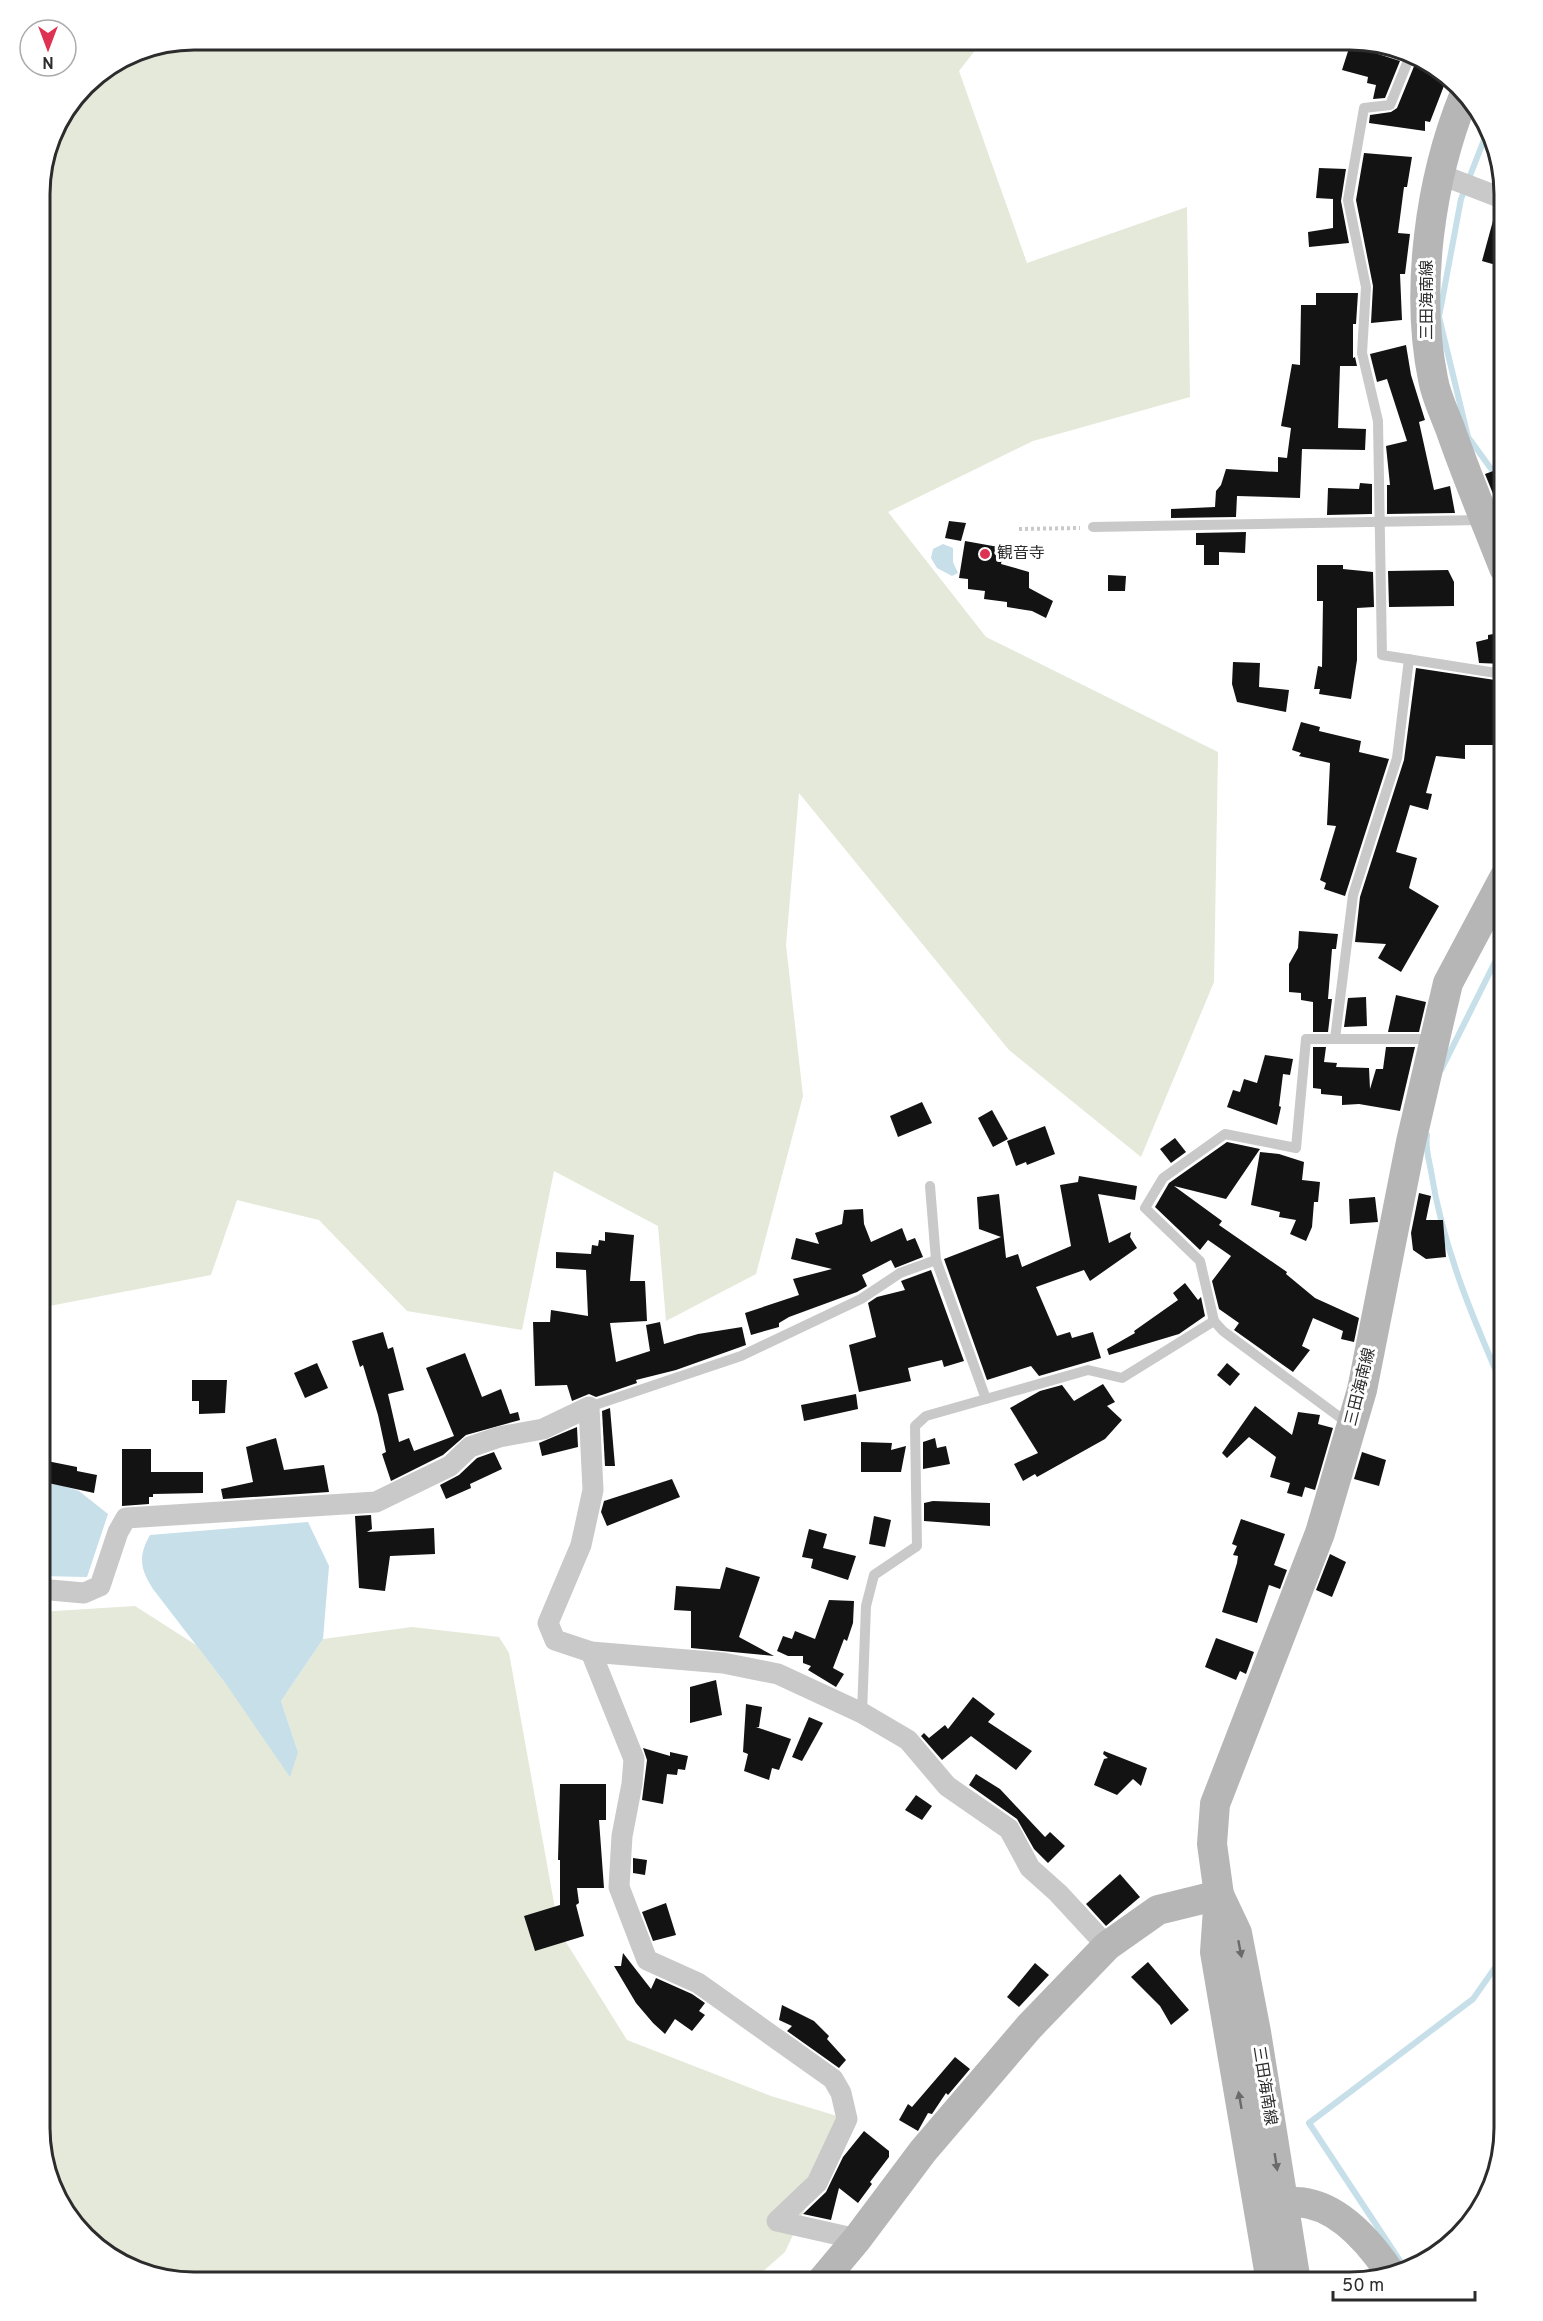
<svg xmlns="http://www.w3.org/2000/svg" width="1543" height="2321" font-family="Overpass,'Noto Sans JP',sans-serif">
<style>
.green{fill:#e4e9d9}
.water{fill:#c6dfe9}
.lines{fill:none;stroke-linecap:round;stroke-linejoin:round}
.stream{stroke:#c6dfe9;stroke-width:6}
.building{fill:#131313}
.path{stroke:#c9c9c9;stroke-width:4;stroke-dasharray:3 3;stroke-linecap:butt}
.lane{stroke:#c9c9c9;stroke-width:10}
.street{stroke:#c9c9c9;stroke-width:21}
.secondary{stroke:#b6b6b6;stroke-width:30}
.oneway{fill:#6a6a6a}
.poi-dot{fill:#de3253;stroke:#fff;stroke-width:2}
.labels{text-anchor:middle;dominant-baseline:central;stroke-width:6;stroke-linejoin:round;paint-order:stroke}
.street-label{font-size:16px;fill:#2c2c2c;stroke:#fff}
.poi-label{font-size:16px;fill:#2c2c2c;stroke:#fff;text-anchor:start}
.rim{fill:none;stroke:#2c2c2c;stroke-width:3}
</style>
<rect width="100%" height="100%" fill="#fff"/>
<!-- green -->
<g class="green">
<path d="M 194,39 L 984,39 L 959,71 L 1027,263 L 1187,207 L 1190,397 L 1033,441 L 888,512 L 986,637 L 1218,752 L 1214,982 L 1141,1157 L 1009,1050 L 799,793 L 786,945 L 803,1096 L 756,1274 L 666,1321 L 658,1226 L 554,1171 L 522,1330 L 407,1311 L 319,1220 L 237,1200 L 211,1275 L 39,1308 L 39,184 L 51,134 L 85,84 L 135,51 Z"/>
<path d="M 135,1606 L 196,1645 L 226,1684 L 298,1752 L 281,1701 L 323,1639 L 412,1627 L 499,1637 L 509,1653 L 559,1931 L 627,2040 L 771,2096 L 847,2119 L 785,2252 L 751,2282 L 184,2282 L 116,2261 L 60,2204 L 39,2127 L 39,1612 Z"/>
</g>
<!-- water -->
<g class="water">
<path d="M 943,544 L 953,548 L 953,562 L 958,573 L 952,576 L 937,568 L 931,558 L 933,549 Z"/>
<path d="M 39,1478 L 79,1491 L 108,1514 L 87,1577 L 39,1576 Z"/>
<path d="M 308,1522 L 329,1566 L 323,1639 L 281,1701 L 298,1752 L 290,1777 L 226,1684 L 153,1589 C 140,1569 138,1556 150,1535 Z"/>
</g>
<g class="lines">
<!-- stream -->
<g class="stream">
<path d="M 1487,132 L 1461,199 L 1439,317 L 1468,437 L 1497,477"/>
<path d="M 1441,1070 L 1504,944"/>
<path d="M 1427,1135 C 1425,1147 1429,1160 1431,1171 C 1443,1248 1473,1319 1504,1389"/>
<path d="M 1404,2267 L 1309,2123 L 1473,1999 L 1504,1955"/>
</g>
</g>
<!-- building -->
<g class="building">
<path d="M 1350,45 L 1400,61 L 1385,98 L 1373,99 L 1376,85 L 1367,83 L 1368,77 L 1342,70 Z"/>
<path d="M 1417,59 L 1435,65 L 1447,78 L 1430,122 L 1425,121 L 1425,131 L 1369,123 L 1370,115 L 1391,112 L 1397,108 Z"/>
<path d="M 1364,153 L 1412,157 L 1407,187 L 1404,187 L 1398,233 L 1410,234 L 1405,274 L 1400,274 L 1402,320 L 1371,323 L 1373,286 L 1356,200 Z"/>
<path d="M 1319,168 L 1346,169 L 1341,201 L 1349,243 L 1309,247 L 1308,232 L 1333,228 L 1333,199 L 1316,198 Z"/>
<path d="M 1494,217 L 1504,220 L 1504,263 L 1497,261 L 1496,265 L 1482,261 Z"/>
<path d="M 1316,293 L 1358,293 L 1356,324 L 1353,324 L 1353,358 L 1355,357 L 1357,366 L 1340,366 L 1338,428 L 1366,429 L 1365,450 L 1302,449 L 1300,498 L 1237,496 L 1236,517 L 1171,518 L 1171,509 L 1215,507 L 1216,491 L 1221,485 L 1226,469 L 1278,472 L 1278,457 L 1287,458 L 1291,428 L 1281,426 L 1292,364 L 1300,365 L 1301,305 L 1316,305 Z"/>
<path d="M 1406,345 L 1411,375 L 1425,420 L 1419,422 L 1434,490 L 1450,486 L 1455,513 L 1387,514 L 1387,485 L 1390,485 L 1386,446 L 1407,441 L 1387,379 L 1377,382 L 1370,354 Z"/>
<path d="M 1504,467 L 1504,521 L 1485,474 Z"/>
<path d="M 1360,483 L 1372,484 L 1372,514 L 1327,515 L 1328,488 L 1359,489 Z"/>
<path d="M 949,521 L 966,523 L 961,541 L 945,538 Z"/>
<path d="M 1246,532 L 1245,553 L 1219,552 L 1219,565 L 1204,565 L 1204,545 L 1196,545 L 1196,533 Z"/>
<path d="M 965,541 L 1004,548 L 1001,564 L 1029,572 L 1029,588 L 1053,601 L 1046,618 L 1032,611 L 1007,607 L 1007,602 L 984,599 L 985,591 L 968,589 L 968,579 L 959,578 Z"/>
<path d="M 1317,565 L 1343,565 L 1343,569 L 1373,572 L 1374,607 L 1357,608 L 1357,660 L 1351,699 L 1319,694 L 1320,689 L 1314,689 L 1318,666 L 1322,667 L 1323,601 L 1317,601 Z"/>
<path d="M 1448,570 L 1454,582 L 1454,606 L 1389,607 L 1388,571 Z"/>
<path d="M 1108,575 L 1126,576 L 1125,591 L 1108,591 Z"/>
<path d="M 1504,632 L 1504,664 L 1479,663 L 1476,642 L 1488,639 L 1488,635 Z"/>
<path d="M 1233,662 L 1260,663 L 1259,687 L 1289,690 L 1286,712 L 1237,702 L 1232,684 Z"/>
<path d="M 1416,668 L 1495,680 L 1504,679 L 1504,745 L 1465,745 L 1465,759 L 1436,756 L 1426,793 L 1432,794 L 1428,810 L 1410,805 L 1396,852 L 1417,858 L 1409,888 L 1439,906 L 1401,972 L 1378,958 L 1386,944 L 1355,942 L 1360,897 L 1404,760 Z"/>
<path d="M 1301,722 L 1320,727 L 1319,731 L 1361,741 L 1359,752 L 1389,759 L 1345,896 L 1324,889 L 1326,883 L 1320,880 L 1336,826 L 1327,825 L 1330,763 L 1299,756 L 1301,753 L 1292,750 Z"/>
<path d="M 1299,931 L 1338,934 L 1336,949 L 1332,949 L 1328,999 L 1332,999 L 1328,1032 L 1313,1032 L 1313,1002 L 1301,1000 L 1301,993 L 1289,992 L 1289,964 L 1298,948 Z"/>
<path d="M 1396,995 L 1426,1002 L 1419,1032 L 1388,1032 Z"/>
<path d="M 1366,997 L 1367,1026 L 1344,1027 L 1348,998 Z"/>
<path d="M 1313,1047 L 1326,1047 L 1324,1062 L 1337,1063 L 1336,1067 L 1369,1068 L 1370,1089 L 1376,1069 L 1383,1069 L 1386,1047 L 1415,1047 L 1400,1111 L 1359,1104 L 1342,1105 L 1342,1096 L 1321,1094 L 1321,1089 L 1313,1088 Z"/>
<path d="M 1265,1055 L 1293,1059 L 1290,1075 L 1283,1074 L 1279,1106 L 1281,1107 L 1277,1125 L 1227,1107 L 1233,1090 L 1240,1092 L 1244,1079 L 1257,1083 Z"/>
<path d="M 922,1102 L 932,1123 L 898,1137 L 890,1116 Z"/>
<path d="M 992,1110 L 1008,1139 L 993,1147 L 978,1118 Z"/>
<path d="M 1045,1126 L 1055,1154 L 1027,1165 L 1026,1162 L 1016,1166 L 1007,1141 Z"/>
<path d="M 1175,1138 L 1186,1152 L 1171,1163 L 1160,1149 Z"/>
<path d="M 1227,1142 L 1260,1149 L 1226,1199 L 1174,1186 L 1222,1221 L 1219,1225 L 1287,1272 L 1286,1274 L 1315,1298 L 1359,1318 L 1354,1342 L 1341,1339 L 1343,1331 L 1313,1318 L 1302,1346 L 1310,1350 L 1293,1372 L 1234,1330 L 1239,1323 L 1219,1309 L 1212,1281 L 1231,1256 L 1208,1240 L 1200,1250 L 1155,1207 L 1169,1183 Z"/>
<path d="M 1260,1152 L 1279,1154 L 1304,1162 L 1302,1180 L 1320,1182 L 1318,1202 L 1314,1202 L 1312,1227 L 1306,1241 L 1290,1234 L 1296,1220 L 1279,1217 L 1280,1212 L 1251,1205 Z"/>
<path d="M 1079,1176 L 1137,1186 L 1135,1200 L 1098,1194 L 1109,1243 L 1131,1232 L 1130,1237 L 1137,1248 L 1090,1281 L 1084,1270 L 1036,1287 L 1057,1336 L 1070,1332 L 1072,1338 L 1093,1332 L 1101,1358 L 1039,1376 L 1031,1366 L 987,1380 L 944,1259 L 1001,1237 L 979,1229 L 977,1197 L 999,1194 L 1006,1258 L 1018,1254 L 1022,1267 L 1071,1246 L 1060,1185 L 1078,1182 Z"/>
<path d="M 1419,1193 L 1431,1196 L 1426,1220 L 1443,1220 L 1446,1257 L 1426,1259 L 1413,1250 L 1411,1233 Z"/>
<path d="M 1375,1197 L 1378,1222 L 1350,1224 L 1349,1199 Z"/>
<path d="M 863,1209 L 864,1224 L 871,1242 L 902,1228 L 907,1241 L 915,1238 L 923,1257 L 895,1268 L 891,1260 L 862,1275 L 867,1286 L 857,1292 L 789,1317 L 779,1323 L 779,1327 L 751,1335 L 745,1313 L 799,1295 L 793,1279 L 832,1269 L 791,1259 L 796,1238 L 819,1244 L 815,1233 L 842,1224 L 844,1210 Z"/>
<path d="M 605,1232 L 634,1235 L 630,1281 L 645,1281 L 647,1321 L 610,1323 L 616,1362 L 650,1351 L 646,1325 L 660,1322 L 664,1344 L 698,1334 L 742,1327 L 746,1345 L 676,1370 L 636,1380 L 637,1383 L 596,1397 L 589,1394 L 572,1401 L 567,1385 L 535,1386 L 533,1322 L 550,1322 L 551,1310 L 588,1316 L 586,1270 L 556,1268 L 556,1252 L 591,1254 L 592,1245 L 598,1246 L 599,1240 L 605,1241 Z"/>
<path d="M 931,1270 L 964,1361 L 944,1367 L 942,1360 L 908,1368 L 911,1381 L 859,1392 L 849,1345 L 876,1337 L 868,1303 L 877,1297 L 905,1290 L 901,1281 Z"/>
<path d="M 1185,1283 L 1198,1300 L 1201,1297 L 1205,1316 L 1179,1334 L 1109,1355 L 1107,1349 L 1135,1333 L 1134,1331 L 1178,1300 L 1173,1293 Z"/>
<path d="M 383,1332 L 388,1349 L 393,1347 L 404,1390 L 388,1394 L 399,1442 L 409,1438 L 414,1451 L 454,1436 L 426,1368 L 465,1353 L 482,1397 L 501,1389 L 510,1414 L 518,1412 L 520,1420 L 466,1435 L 443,1455 L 391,1481 L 382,1454 L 386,1452 L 378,1415 L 363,1365 L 360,1367 L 352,1341 Z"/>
<path d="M 317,1363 L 328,1388 L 305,1398 L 294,1373 Z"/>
<path d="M 1227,1363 L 1240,1374 L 1230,1386 L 1217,1375 Z"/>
<path d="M 192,1380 L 227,1380 L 225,1413 L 199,1414 L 199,1401 L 192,1401 Z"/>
<path d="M 1103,1384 L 1115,1402 L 1107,1406 L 1122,1420 L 1105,1439 L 1037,1477 L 1035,1474 L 1023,1481 L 1014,1464 L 1038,1453 L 1010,1408 L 1040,1391 L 1062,1385 L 1074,1401 Z"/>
<path d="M 856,1394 L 858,1409 L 804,1421 L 801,1405 Z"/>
<path d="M 1255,1406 L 1292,1435 L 1298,1412 L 1320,1415 L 1318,1424 L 1333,1428 L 1315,1490 L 1305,1487 L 1302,1497 L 1287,1493 L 1290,1483 L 1270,1477 L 1276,1457 L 1249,1437 L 1227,1458 L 1222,1453 Z"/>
<path d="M 610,1408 L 615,1466 L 605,1466 L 602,1411 Z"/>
<path d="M 577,1427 L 578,1447 L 542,1456 L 539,1443 Z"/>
<path d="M 276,1438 L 284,1470 L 324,1465 L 329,1492 L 223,1499 L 221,1489 L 253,1482 L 246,1447 Z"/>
<path d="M 935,1438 L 937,1448 L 946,1446 L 950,1464 L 923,1469 L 923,1442 Z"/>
<path d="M 861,1442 L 892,1443 L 891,1450 L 906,1446 L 901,1472 L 861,1472 Z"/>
<path d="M 122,1449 L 151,1449 L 151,1472 L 203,1472 L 203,1493 L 153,1494 L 153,1497 L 149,1497 L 149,1504 L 122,1506 Z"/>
<path d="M 494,1452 L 502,1469 L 470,1484 L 471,1488 L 446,1499 L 440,1485 L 459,1475 L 477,1458 Z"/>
<path d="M 1362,1452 L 1386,1460 L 1379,1486 L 1354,1479 Z"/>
<path d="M 42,1460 L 77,1467 L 77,1471 L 97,1475 L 94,1493 L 39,1481 Z"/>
<path d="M 672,1479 L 680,1497 L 607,1526 L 601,1512 L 604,1501 Z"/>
<path d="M 933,1501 L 990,1503 L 990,1526 L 924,1521 L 924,1503 Z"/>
<path d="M 371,1515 L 372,1529 L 367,1532 L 434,1528 L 435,1554 L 390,1556 L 385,1591 L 359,1588 L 355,1516 Z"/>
<path d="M 874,1516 L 891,1520 L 885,1547 L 869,1544 Z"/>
<path d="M 1241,1519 L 1285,1534 L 1274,1565 L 1287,1570 L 1280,1589 L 1269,1585 L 1257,1623 L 1222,1612 L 1237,1563 L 1238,1556 L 1233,1555 L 1237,1546 L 1232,1544 Z"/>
<path d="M 809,1529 L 827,1534 L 823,1548 L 856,1556 L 848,1580 L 811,1568 L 813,1559 L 802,1557 Z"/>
<path d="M 1330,1554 L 1346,1562 L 1332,1597 L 1316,1590 Z"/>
<path d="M 726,1567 L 760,1577 L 739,1637 L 774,1656 L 691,1648 L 691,1611 L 674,1610 L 676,1586 L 720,1589 Z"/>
<path d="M 829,1600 L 854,1601 L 853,1623 L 847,1641 L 844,1639 L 833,1668 L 844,1674 L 836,1687 L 808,1670 L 811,1666 L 803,1663 L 803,1656 L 788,1656 L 777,1651 L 783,1636 L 792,1639 L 795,1631 L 815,1639 Z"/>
<path d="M 1216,1638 L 1254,1652 L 1246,1674 L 1240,1671 L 1236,1680 L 1205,1667 Z"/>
<path d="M 716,1680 L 722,1715 L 690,1723 L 690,1687 Z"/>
<path d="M 973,1697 L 995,1714 L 988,1722 L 1032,1751 L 1016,1770 L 971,1736 L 942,1760 L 921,1736 L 924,1733 L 929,1738 L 945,1725 L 948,1729 Z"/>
<path d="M 746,1704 L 762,1707 L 759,1727 L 756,1727 L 791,1739 L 779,1770 L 772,1768 L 769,1780 L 744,1771 L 748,1754 L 743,1752 Z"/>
<path d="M 809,1717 L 823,1723 L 802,1761 L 792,1757 Z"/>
<path d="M 643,1748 L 670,1756 L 670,1752 L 688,1756 L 685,1770 L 678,1769 L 677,1775 L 667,1774 L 663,1804 L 642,1800 L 647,1760 Z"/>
<path d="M 1104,1751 L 1147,1768 L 1141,1786 L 1133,1779 L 1117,1795 L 1094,1785 L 1104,1759 L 1108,1758 L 1103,1754 Z"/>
<path d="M 976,1774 L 1000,1789 L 1045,1837 L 1050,1832 L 1065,1846 L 1048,1863 L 1034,1849 L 1017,1819 L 969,1785 Z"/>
<path d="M 560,1784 L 606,1784 L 606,1820 L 599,1820 L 604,1888 L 577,1888 L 579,1903 L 576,1905 L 584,1936 L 535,1951 L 524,1916 L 560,1905 L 560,1860 L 558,1860 Z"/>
<path d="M 916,1795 L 932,1806 L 922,1820 L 905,1810 Z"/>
<path d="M 633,1858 L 647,1860 L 645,1875 L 633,1873 Z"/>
<path d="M 1120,1874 L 1140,1897 L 1106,1926 L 1086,1904 Z"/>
<path d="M 666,1903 L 676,1935 L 653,1941 L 642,1912 Z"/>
<path d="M 623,1953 L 651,1989 L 656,1978 L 692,1994 L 705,2003 L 699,2011 L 705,2015 L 692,2031 L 675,2019 L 665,2034 L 653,2023 L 636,2003 L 614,1966 L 621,1966 Z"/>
<path d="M 1148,1962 L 1189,2010 L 1171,2025 L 1160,2006 L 1131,1977 Z"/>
<path d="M 1035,1963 L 1049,1975 L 1019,2007 L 1007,1997 Z"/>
<path d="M 782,2005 L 814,2021 L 829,2036 L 827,2039 L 846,2060 L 839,2068 L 787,2031 L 792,2026 L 779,2020 Z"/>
<path d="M 955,2057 L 970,2069 L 948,2095 L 946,2093 L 932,2114 L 928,2113 L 918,2131 L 899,2120 L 908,2104 L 912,2107 Z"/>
<path d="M 864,2131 L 889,2151 L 889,2157 L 870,2182 L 872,2184 L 858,2203 L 839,2188 L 831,2220 L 803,2214 L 826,2192 L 843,2157 Z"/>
</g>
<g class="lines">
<!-- path -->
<path class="path" d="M 1019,529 L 1080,528"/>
<!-- lane -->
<g class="lane">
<path d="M 1410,56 L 1390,105 L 1364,108 L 1348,200 L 1366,287 L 1362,353 L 1378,421 L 1382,655 L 1496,673 L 1504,671"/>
<path d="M 1093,527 L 1482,520"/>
<path d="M 1335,1039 L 1353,895 L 1397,758 L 1409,659"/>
<path d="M 930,1186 L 936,1260 L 986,1399"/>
<path d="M 1214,1321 L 1200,1261 L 1145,1208 L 1163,1178 L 1225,1134 L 1296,1148 L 1306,1039 L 1433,1039"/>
<path d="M 589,1407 L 741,1356 L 861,1299 L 900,1273 L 936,1260"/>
<path d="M 862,1713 L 866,1606 L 874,1575 L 917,1546 L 915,1426 L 926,1416 L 1088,1370 L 1122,1378 L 1214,1321 L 1223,1331 L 1349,1424"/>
</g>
<!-- street -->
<g class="street">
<path d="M 1439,174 L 1504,199"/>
<path d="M 39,1589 L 84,1593 L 100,1586 L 118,1532 L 126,1518 L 376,1502 L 450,1466 L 470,1447 L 499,1437 L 543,1429 L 589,1407 L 593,1490 L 581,1545 L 548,1623 L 555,1640 L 591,1652 L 723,1663 L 778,1674 L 862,1713 L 908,1740 L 947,1786 L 1009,1829 L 1030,1868 L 1058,1893 L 1107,1946"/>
<path d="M 591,1652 L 634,1759 L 632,1784 L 622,1836 L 619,1887 L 647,1960 L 698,1983 L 833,2079 L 841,2093 L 847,2119 L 817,2183 L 777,2221 L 857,2239"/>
</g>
<!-- secondary -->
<g class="secondary">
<path d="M 1464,96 C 1430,180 1415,290 1433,379 C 1436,397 1445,414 1451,431 C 1467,477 1486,522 1504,568"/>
<path d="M 1220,1897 L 1237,1933 L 1256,2032 L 1296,2282"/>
<path d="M 1264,2207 C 1274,2206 1286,2201 1297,2202 C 1337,2204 1368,2240 1389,2271"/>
<path d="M 821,2282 L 857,2239 L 923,2151 L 1029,2027 L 1107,1946 L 1158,1910 L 1219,1895"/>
<path d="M 1271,2282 L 1215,1952 L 1219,1895 L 1212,1844 L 1215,1804 L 1320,1533 L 1362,1390 L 1411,1142 L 1448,983 L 1504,878"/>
</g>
</g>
<!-- one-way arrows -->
<defs><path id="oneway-solid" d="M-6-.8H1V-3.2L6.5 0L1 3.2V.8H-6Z" transform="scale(1.5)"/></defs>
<g class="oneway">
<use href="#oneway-solid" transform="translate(1240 1949) rotate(79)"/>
<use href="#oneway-solid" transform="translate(1240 2100) rotate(-100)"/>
<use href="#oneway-solid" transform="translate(1276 2162) rotate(81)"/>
</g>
<!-- markers -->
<circle class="poi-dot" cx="985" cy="554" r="6"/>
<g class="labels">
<!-- street labels -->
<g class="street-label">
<text transform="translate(1428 300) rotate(-90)">三田海南線</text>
<text transform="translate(1361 1387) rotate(-76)">三田海南線</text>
<text transform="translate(1264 2086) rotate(81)">三田海南線</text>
</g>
<!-- poi labels -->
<g class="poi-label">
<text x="997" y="554">観音寺</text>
</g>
</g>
<!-- crop -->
<path d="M0 0H1543V2321H0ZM194 50H1350A144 144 0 0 1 1494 194V2128A144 144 0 0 1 1350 2272H194A144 144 0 0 1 50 2128V194A144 144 0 0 1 194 50Z" fill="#fff" fill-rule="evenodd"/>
<path class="rim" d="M194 50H1350A144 144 0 0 1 1494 194V2128A144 144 0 0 1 1350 2272H194A144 144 0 0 1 50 2128V194A144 144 0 0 1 194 50Z"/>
<!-- north arrow -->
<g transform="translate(48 48) rotate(180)"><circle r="28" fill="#ffffff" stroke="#ababab" stroke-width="1.5"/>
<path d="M0-4.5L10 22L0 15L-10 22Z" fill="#de3253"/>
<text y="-9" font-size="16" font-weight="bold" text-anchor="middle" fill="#2c2c2c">N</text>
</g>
<!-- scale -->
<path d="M1333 2291v9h142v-9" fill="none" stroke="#2c2c2c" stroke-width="3"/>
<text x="1342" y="2291" font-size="18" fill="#2c2c2c" stroke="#ffffff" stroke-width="4.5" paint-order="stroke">50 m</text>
</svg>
